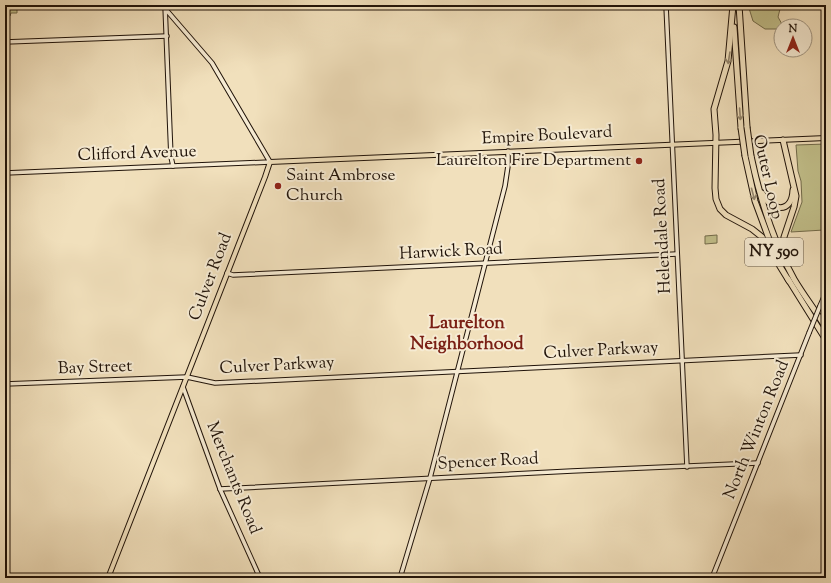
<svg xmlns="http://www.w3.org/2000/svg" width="831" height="583" font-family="'Sorts Mill Goudy',serif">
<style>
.green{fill:#c2c08b;stroke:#716a4a}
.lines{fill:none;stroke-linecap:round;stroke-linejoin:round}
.secondary-casing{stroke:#201309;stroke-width:5.5}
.primary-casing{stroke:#201309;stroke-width:6}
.highway-casing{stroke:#201309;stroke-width:7}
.secondary{stroke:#f6ebd3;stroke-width:3.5}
.primary{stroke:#f1e0bc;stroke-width:4}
.highway{stroke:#f1e0bc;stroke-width:5}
.secondary-bridge-casing{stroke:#201309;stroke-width:5.5;stroke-linecap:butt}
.highway-bridge-casing{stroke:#201309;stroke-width:7;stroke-linecap:butt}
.secondary-bridge{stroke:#f6ebd3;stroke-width:3.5}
.highway-bridge{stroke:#f1e0bc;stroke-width:5}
.oneway{stroke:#93846b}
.poi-dot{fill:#8f2418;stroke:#f6ebd3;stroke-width:1.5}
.labels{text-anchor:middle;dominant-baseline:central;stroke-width:4;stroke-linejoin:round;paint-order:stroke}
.shield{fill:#f6ebd3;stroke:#605446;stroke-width:1}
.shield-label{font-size:16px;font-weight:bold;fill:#201309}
.street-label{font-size:17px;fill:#201309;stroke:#f6ebd3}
.poi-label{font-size:17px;fill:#201309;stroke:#f6ebd3;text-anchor:end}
.neighbourhood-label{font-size:18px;font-weight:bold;fill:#7a1f14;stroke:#f6ebd3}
</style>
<rect width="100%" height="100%" fill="#f1e0bc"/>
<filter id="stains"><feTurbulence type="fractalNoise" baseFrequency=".005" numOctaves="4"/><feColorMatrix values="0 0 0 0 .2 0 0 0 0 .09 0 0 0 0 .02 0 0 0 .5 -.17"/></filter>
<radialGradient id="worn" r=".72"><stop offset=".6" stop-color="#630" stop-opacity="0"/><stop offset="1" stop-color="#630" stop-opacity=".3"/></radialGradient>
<!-- green -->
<g class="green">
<path d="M 5,5 L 17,5 L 17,13 L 11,13 L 10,16 L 5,16 Z"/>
<path d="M 748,5 L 781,5 L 778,17 L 783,26 L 781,26 L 781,29 L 765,29 L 753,21 Z"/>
<path d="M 826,144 L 826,225 L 824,230 L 791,232 L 802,202 L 801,181 L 798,171 L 796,145 Z"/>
<path d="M 717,235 L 717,243 L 705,244 L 705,236 Z"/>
</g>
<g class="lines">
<defs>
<g id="secondary">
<path d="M 165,5 L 170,133 L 171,157 L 173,166"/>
<path d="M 666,5 L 687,467"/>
<path d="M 5,42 L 167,36"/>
<path d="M 5,173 L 270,162 L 212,63 L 162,5"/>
<path d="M 227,273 L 233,275 L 677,254"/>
<path d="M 820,306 L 826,292"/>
<path d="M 5,384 L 187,377 L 215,383 L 801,355"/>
<path d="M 183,387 L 220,489 L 260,578"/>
<path d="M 220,489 L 572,471 L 758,463"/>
<path d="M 400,578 L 430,478 L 505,186 L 508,166 L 508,151"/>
<path d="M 712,578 L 809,333"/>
</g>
<path id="primary" d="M 108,578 L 265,177 L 270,162 L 826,138"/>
<g id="highway">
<path d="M 733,5 L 728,61 L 714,109 L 716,135 L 715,188 L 716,199 L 720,209 L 726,215 L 752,229 L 762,237 L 789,281"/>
<path d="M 739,5 L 747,127"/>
<path d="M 734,27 L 741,128"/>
<path d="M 783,140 L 796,196 L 794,207 L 784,237 L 783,246 L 787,258"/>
<path d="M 745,156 L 755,201 L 772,247"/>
<path d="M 751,156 C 760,199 773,241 794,279 C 804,296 816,311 826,328"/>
<path d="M 762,193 C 771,212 792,214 793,190"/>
<path d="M 788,279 L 826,340"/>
</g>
</defs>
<!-- secondary casing -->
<use href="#secondary" class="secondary-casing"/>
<!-- primary casing -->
<use href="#primary" class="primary-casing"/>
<!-- highway casing -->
<use href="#highway" class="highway-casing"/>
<!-- secondary -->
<use href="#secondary" class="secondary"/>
<!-- primary -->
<use href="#primary" class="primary"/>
<!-- highway -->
<use href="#highway" class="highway"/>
<defs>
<path id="secondary-bridge" d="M 809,333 L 820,306"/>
<g id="highway-bridge">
<path d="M 747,127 L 751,156"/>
<path d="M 741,128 L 745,156"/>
</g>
</defs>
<!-- secondary-bridge casing -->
<use href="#secondary-bridge" class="secondary-bridge-casing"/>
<!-- highway-bridge casing -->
<use href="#highway-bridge" class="highway-bridge-casing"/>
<!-- secondary-bridge -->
<use href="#secondary-bridge" class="secondary-bridge"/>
<!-- highway-bridge -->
<use href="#highway-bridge" class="highway-bridge"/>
</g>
<!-- one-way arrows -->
<defs><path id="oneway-shaft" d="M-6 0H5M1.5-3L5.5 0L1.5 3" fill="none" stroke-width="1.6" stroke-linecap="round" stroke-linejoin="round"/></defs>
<g class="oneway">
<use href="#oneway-shaft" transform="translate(729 58) rotate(99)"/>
<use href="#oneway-shaft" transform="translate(740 114) rotate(86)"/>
<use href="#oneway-shaft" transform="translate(753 194) rotate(75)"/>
</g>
<!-- markers -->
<g class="poi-dot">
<circle cx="639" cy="161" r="4"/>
<circle cx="278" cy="186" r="4"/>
</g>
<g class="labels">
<!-- shield labels -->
<rect class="shield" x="745" y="238" width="58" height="28" rx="3"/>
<g class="shield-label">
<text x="774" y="252">NY 590</text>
</g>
<!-- street labels -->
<g class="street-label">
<text transform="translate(547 136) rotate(-3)">Empire Boulevard</text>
<text transform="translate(137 154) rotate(-2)">Clifford Avenue</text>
<text transform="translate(767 177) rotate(77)">Outer Loop</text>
<text transform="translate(663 236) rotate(-93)">Helendale Road</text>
<text transform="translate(451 252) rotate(-3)">Harwick Road</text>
<text transform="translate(211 277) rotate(-69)">Culver Road</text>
<text transform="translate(601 351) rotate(-3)">Culver Parkway</text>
<text transform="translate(277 366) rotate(-3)">Culver Parkway</text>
<text transform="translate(95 368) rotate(-2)">Bay Street</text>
<text transform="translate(757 430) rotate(-68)">North Winton Road</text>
<text transform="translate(488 462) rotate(-3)">Spencer Road</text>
<text transform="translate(233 478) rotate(68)">Merchants Road</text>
</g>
<!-- poi labels -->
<g class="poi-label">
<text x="631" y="161">Laurelton Fire Department</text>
<text x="286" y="176" text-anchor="start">Saint Ambrose<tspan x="286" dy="20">Church</tspan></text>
</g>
<!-- neighbourhood labels -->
<g class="neighbourhood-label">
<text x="467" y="324">Laurelton<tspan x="467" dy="21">Neighborhood</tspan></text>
</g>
</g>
<!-- margin -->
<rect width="831" height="583" fill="none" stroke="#f1e0bc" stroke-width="20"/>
<rect x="6" y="6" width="819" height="571" fill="none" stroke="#201309" stroke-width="2"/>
<rect x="10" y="10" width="811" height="563" fill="none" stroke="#201309"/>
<!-- north arrow -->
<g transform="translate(793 38)"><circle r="19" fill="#f6ebd3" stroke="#a09582"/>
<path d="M0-3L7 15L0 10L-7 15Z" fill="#8f2418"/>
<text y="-6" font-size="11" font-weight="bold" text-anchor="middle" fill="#201309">N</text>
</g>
<rect width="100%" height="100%" filter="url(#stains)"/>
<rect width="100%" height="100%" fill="url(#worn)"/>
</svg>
